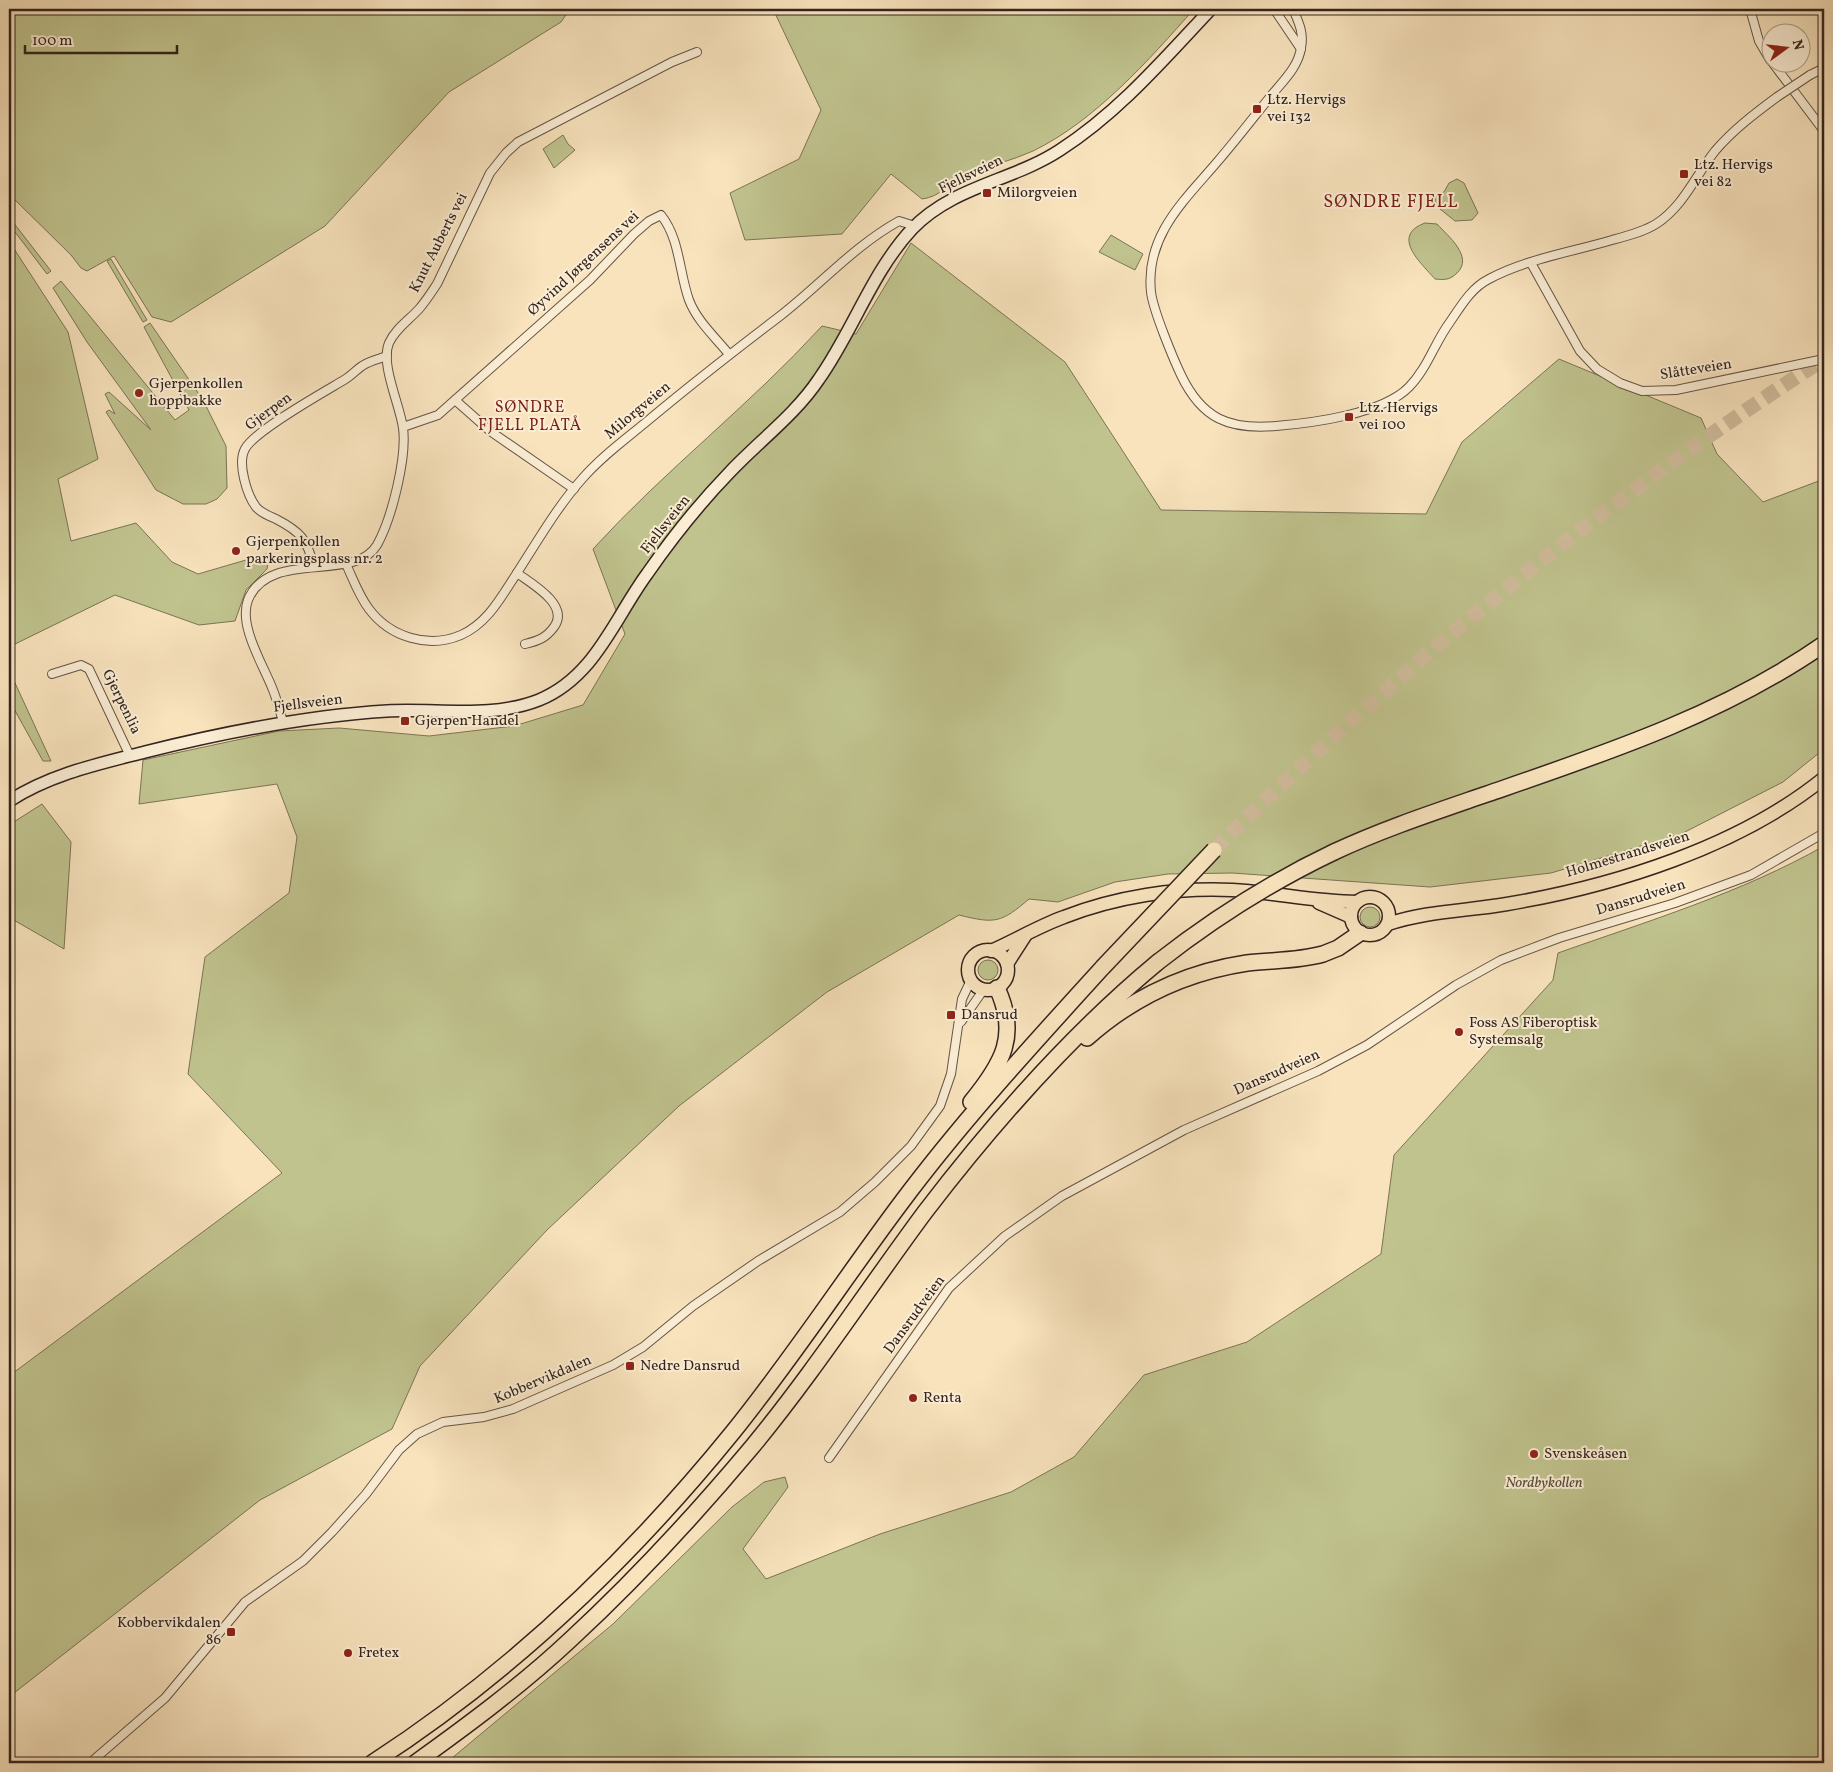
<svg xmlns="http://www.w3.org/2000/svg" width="1833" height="1772" font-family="Vollkorn,serif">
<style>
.green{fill:#c0c38e;stroke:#7a7456}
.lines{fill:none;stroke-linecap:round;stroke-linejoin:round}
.motorway-tunnel{stroke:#d1bd9d;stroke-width:15;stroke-dasharray:15 8;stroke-linecap:butt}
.minor-casing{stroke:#655446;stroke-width:10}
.secondary-casing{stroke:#34241e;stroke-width:14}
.primary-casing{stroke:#34241e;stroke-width:15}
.motorway-casing{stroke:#34241e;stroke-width:18}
.minor{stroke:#faedd4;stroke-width:8}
.secondary{stroke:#faedd4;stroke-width:11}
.primary{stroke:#f8e3bd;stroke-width:12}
.motorway{stroke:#f8e3bd;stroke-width:15}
.minor-bridge-casing{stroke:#655446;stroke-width:10;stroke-linecap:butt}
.motorway-bridge-casing{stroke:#34241e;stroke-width:18;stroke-linecap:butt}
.minor-bridge{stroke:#faedd4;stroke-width:8}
.motorway-bridge{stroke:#f8e3bd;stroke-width:15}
.poi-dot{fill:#8f2418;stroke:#faedd4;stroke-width:2}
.labels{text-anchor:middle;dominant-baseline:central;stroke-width:4;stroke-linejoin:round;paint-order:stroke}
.poi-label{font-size:15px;fill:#34241e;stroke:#faedd4;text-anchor:start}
.street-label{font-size:15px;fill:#34241e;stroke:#faedd4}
.park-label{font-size:15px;font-style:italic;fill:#574c3a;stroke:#faedd4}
.neighbourhood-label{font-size:16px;letter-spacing:1px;fill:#7a1f14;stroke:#faedd4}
.quarter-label{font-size:18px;letter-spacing:1px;fill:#7a1f14;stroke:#faedd4}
</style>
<rect width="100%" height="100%" fill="#f8e3bd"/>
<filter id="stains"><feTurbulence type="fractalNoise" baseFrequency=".004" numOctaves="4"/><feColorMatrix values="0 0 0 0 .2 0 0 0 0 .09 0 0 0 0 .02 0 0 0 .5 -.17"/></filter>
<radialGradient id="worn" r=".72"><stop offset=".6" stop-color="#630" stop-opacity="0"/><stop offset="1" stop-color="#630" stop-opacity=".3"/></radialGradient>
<!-- green -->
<g class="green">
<path d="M 9,9 L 570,9 L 561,22 L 449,92 L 325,226 L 171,322 L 152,317 L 114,256 L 87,271 L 81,268 L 71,255 L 9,194 Z"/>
<path d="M 773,9 L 1194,9 C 1149,60 1095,121 1033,151 C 1011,161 987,166 965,176 C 949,183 940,197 922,199 L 891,174 L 842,234 L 745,240 L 730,193 L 799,159 L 821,110 Z"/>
<path d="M 563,135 L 568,144 L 575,150 L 554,168 L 543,149 Z"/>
<path d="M 1457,179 L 1464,183 L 1478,213 L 1472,220 L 1455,221 L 1435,205 L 1435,197 L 1444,192 L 1449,183 Z"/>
<path d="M 9,217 L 51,271 L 47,274 L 9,224 Z"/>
<path d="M 1425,223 L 1437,224 C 1448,236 1474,257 1457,273 C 1450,280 1445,280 1435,279 C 1421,263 1390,236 1425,223 Z"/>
<path d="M 1111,235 L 1143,254 L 1135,270 L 1099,252 Z"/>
<path d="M 9,241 L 68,332 L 98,459 L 58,479 L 71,541 L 136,523 L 172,562 L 198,574 L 270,553 L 267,569 L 246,590 L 235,621 L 199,625 L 115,595 L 9,647 Z"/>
<path d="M 911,243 L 1065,362 L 1161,510 L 1426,514 L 1462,442 L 1559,359 L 1701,418 L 1717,454 L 1763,502 L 1824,479 L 1824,749 L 1783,782 L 1681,834 L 1551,873 L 1430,887 L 1232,873 L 1168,874 L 1115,882 L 1058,902 L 1029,899 C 1001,923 995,924 959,915 L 827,992 L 679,1106 L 547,1230 L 420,1366 L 392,1429 L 260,1500 L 9,1697 L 9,1376 L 282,1173 L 188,1074 L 205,957 L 289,893 L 297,837 L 277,784 L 139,804 L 143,760 L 279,731 L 339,728 L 429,736 L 514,726 L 583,705 L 625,634 L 593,549 C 665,470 750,405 822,326 L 856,334 Z"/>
<path d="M 111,259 L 147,320 L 143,322 L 107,261 Z"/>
<path d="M 61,281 L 175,420 L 189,410 L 144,327 L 150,323 L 203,400 L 226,446 L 227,488 L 217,499 L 206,504 L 183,504 L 156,490 L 106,412 L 109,410 L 115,414 L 105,394 L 109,392 L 151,430 L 87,342 L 53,288 Z"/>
<path d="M 9,670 L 51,761 L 43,761 L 9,700 Z"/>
<path d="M 42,804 L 71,842 L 64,949 L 12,919 L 9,921 L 9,825 Z"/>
<path d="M 1824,846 L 1824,1763 L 446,1763 L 613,1624 L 732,1507 L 764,1482 L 785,1477 L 788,1487 L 743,1549 L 766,1579 L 880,1534 L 1011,1492 L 1074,1457 L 1144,1375 L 1247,1342 L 1381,1254 L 1394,1155 L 1553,980 L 1558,953 C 1648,921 1741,893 1824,846 Z"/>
<circle cx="1370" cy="917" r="10"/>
<circle cx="988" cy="970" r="10"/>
</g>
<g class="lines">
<!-- motorway-tunnel -->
<path class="motorway-tunnel" d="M 1214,850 C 1400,667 1604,500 1824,359"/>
<defs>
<g id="minor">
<path d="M 1274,9 L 1301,49"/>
<path d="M 1293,9 C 1299,23 1304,33 1301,48 C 1298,68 1282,82 1270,97 C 1253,118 1236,140 1218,161 C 1185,200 1145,235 1151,292 C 1153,310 1173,358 1181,375 C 1202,419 1229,430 1276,426 C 1312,423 1383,414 1409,387 C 1427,369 1435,342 1450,322 C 1461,306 1471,288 1489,279 C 1526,259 1572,252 1612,240 C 1627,236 1643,232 1656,224 C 1683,207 1696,175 1715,151 C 1733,130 1754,114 1777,97"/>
<path d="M 1750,9 L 1759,41 L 1770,60"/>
<path d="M 1772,62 L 1824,131"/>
<path d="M 1810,75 L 1824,68"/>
<path d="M 1531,263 L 1580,351 L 1597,369 L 1620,383 L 1642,391 L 1676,390 L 1824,359"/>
<path d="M 455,400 L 490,431 L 574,489"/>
<path d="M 403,427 L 438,415 L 590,280 L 634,234 L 649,221 L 661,215 C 680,239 679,272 689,300 C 697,321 715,337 728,353"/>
<path d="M 346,564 C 353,579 359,596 369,609 C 390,637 428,649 461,635 C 488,623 501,597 517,573 C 537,542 557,507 582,479 C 600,458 623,441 645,423 C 689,386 734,351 780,316 C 820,285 854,246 899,221 L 915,226"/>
<path d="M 314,567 C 307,539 301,532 276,519 C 269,516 261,513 256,507 C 247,495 237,463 245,449 C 254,431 324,392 344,380 C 351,376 356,370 362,366 C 369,361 379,359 387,356"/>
<path d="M 517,573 C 532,584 570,605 554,627 C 546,638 538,641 525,644"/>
<path d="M 52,674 L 81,665 L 89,669 L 130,756"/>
<path d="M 283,722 C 280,711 277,700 273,690 C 264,666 238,626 248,600 C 269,548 354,584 377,545 C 392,518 407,457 403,428 C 400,405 380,364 389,343 C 395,329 409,320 419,309 C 426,301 431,293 437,284 L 490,173 L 506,153 L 518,142 L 672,62 L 697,52"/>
<path d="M 961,1022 L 984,989"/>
<path d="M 829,1458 L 949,1288 L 1005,1236 L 1062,1196 L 1184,1130 L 1318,1071 L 1367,1045 L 1456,985 L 1501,960 L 1559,938 L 1675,903 L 1751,875 L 1824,833"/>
<path d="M 90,1763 L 165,1698 L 245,1602 L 303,1561 L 332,1532 L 366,1494 L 399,1450 L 417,1434 L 443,1422 L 484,1417 L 513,1409 L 613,1365 L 643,1347 L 693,1306 L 758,1261 L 840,1212 L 875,1182 L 911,1146 L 940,1106 L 951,1074 L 962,999 L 971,980"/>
</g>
<path id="secondary" d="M 9,801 C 51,774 98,764 145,752 C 225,732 305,716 387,711 C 437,708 491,719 539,700 C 595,677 614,619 647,574 C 672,538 699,504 729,473 C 759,441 795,415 819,379 C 853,331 872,272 912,229 C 953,186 1013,181 1060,150 C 1119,112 1164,59 1211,9"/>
<g id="primary">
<circle cx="1370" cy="916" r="19"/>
<path d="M 1319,903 L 1351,917"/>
<path d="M 1388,924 C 1426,911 1467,911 1507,904 C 1614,886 1739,847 1824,778"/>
<circle cx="988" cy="970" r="20"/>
<path d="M 991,951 C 1016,940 1039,926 1064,917 C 1115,897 1177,887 1232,890 C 1274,892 1314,902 1357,902"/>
<path d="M 1007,964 L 1025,936"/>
</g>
<g id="motorway">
<path d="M 1334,852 C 1383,829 1435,812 1487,794 C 1603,754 1722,715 1824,644"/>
<path d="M 1087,1038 C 1133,997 1187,972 1247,963 C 1273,960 1298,961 1323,954 L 1338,948 L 1360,933"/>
<path d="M 971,1102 C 1003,1063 1019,1035 997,988"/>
<path d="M 372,1763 C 510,1674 630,1559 733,1432 C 792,1359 844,1279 901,1203 C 963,1120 1034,1043 1103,967"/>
<path d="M 415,1763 C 468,1725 522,1685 570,1640 C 635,1580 695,1515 752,1447 C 814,1372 867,1290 925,1212 C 994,1122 1070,1035 1158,962"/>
</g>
</defs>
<!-- minor casing -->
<use href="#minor" class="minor-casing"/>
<!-- secondary casing -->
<use href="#secondary" class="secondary-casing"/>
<!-- primary casing -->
<use href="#primary" class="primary-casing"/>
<!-- motorway casing -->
<use href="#motorway" class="motorway-casing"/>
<!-- minor -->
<use href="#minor" class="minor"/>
<!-- secondary -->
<use href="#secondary" class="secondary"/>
<!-- primary -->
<use href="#primary" class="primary"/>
<!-- motorway -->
<use href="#motorway" class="motorway"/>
<defs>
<path id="minor-bridge" d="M 1777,97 L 1810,75"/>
<g id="motorway-bridge">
<path d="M 1158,962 C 1213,919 1271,882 1334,852"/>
<path d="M 1103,967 L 1214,850"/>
</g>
</defs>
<!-- minor-bridge casing -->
<use href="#minor-bridge" class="minor-bridge-casing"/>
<!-- motorway-bridge casing -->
<use href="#motorway-bridge" class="motorway-bridge-casing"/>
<!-- minor-bridge -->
<use href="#minor-bridge" class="minor-bridge"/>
<!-- motorway-bridge -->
<use href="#motorway-bridge" class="motorway-bridge"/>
</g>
<!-- markers -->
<g class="poi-dot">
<rect x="1252" y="104" width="10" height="10" rx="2.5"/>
<rect x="1679" y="169" width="10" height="10" rx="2.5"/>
<rect x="982" y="188" width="10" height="10" rx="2.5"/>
<circle cx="139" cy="393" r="5"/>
<rect x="1344" y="412" width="10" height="10" rx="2.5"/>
<circle cx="236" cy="551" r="5"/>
<rect x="400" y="716" width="10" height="10" rx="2.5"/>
<rect x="946" y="1010" width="10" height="10" rx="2.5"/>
<circle cx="1459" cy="1032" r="5"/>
<rect x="625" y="1361" width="10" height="10" rx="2.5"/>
<circle cx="913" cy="1398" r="5"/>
<circle cx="1534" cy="1454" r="5"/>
<rect x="226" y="1627" width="10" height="10" rx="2.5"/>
<circle cx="348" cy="1653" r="5"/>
</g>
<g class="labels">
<!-- poi labels -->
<g class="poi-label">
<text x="1267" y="100">Ltz. Hervigs<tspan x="1267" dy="17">vei 132</tspan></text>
<text x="1694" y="165">Ltz. Hervigs<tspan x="1694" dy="17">vei 82</tspan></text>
<text x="997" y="193">Milorgveien</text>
<text x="149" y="384">Gjerpenkollen<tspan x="149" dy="17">hoppbakke</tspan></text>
<text x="1359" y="408">Ltz. Hervigs<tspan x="1359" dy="17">vei 100</tspan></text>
<text x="246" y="542">Gjerpenkollen<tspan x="246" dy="17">parkeringsplass nr. 2</tspan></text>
<text x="415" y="721">Gjerpen Handel</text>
<text x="961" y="1015">Dansrud</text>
<text x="1469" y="1023">Foss AS Fiberoptisk<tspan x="1469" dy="17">Systemsalg</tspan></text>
<text x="640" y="1366">Nedre Dansrud</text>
<text x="923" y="1398">Renta</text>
<text x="1544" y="1454">Svenskeåsen</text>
<text x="221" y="1623" text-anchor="end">Kobbervikdalen<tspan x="221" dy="17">86</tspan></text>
<text x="358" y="1653">Fretex</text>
</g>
<!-- street labels -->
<g class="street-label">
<text transform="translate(971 175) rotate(-26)">Fjellsveien</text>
<text transform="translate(439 243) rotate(-63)">Knut Auberts vei</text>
<text transform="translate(584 264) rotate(-43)">Øyvind Jørgensens vei</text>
<text transform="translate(1696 370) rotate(-9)">Slåtteveien</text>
<text transform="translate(638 411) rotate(-40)">Milorgveien</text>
<text transform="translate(269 412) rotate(-36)">Gjerpen</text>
<text transform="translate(666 525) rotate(-52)">Fjellsveien</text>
<text transform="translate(121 702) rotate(64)">Gjerpenlia</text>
<text transform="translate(308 704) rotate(-7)">Fjellsveien</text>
<text transform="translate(1628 855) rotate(-17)">Holmestrandsveien</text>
<text transform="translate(1641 898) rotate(-17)">Dansrudveien</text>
<text transform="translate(1277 1073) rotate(-24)">Dansrudveien</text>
<text transform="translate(915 1315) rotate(-54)">Dansrudveien</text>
<text transform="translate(543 1380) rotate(-23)">Kobbervikdalen</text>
</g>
<!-- park labels -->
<g class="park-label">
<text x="1544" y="1483">Nordbykollen</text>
</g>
<!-- neighbourhood labels -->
<g class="neighbourhood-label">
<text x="530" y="408">SØNDRE<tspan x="530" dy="18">FJELL PLATÅ</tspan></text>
</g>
<!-- quarter labels -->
<g class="quarter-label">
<text x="1391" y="202">SØNDRE FJELL</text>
</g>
</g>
<!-- margin -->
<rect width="1833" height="1772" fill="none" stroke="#f8e3bd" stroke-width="30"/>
<rect x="10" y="10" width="1813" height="1752" fill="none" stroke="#34241e" stroke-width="2.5"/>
<rect x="15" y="15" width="1803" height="1742" fill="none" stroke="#34241e"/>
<!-- north arrow -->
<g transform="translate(1786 48) rotate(75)"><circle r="24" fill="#faedd4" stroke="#ab9d8b"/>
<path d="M0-4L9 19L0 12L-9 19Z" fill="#8f2418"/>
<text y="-8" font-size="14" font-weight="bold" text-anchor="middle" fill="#34241e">N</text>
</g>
<!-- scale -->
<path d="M25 45v8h152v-8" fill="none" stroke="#34241e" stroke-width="2.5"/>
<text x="32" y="45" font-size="15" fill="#34241e" stroke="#faedd4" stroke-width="4" paint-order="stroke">100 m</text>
<rect width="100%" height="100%" filter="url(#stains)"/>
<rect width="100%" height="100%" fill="url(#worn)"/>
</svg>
